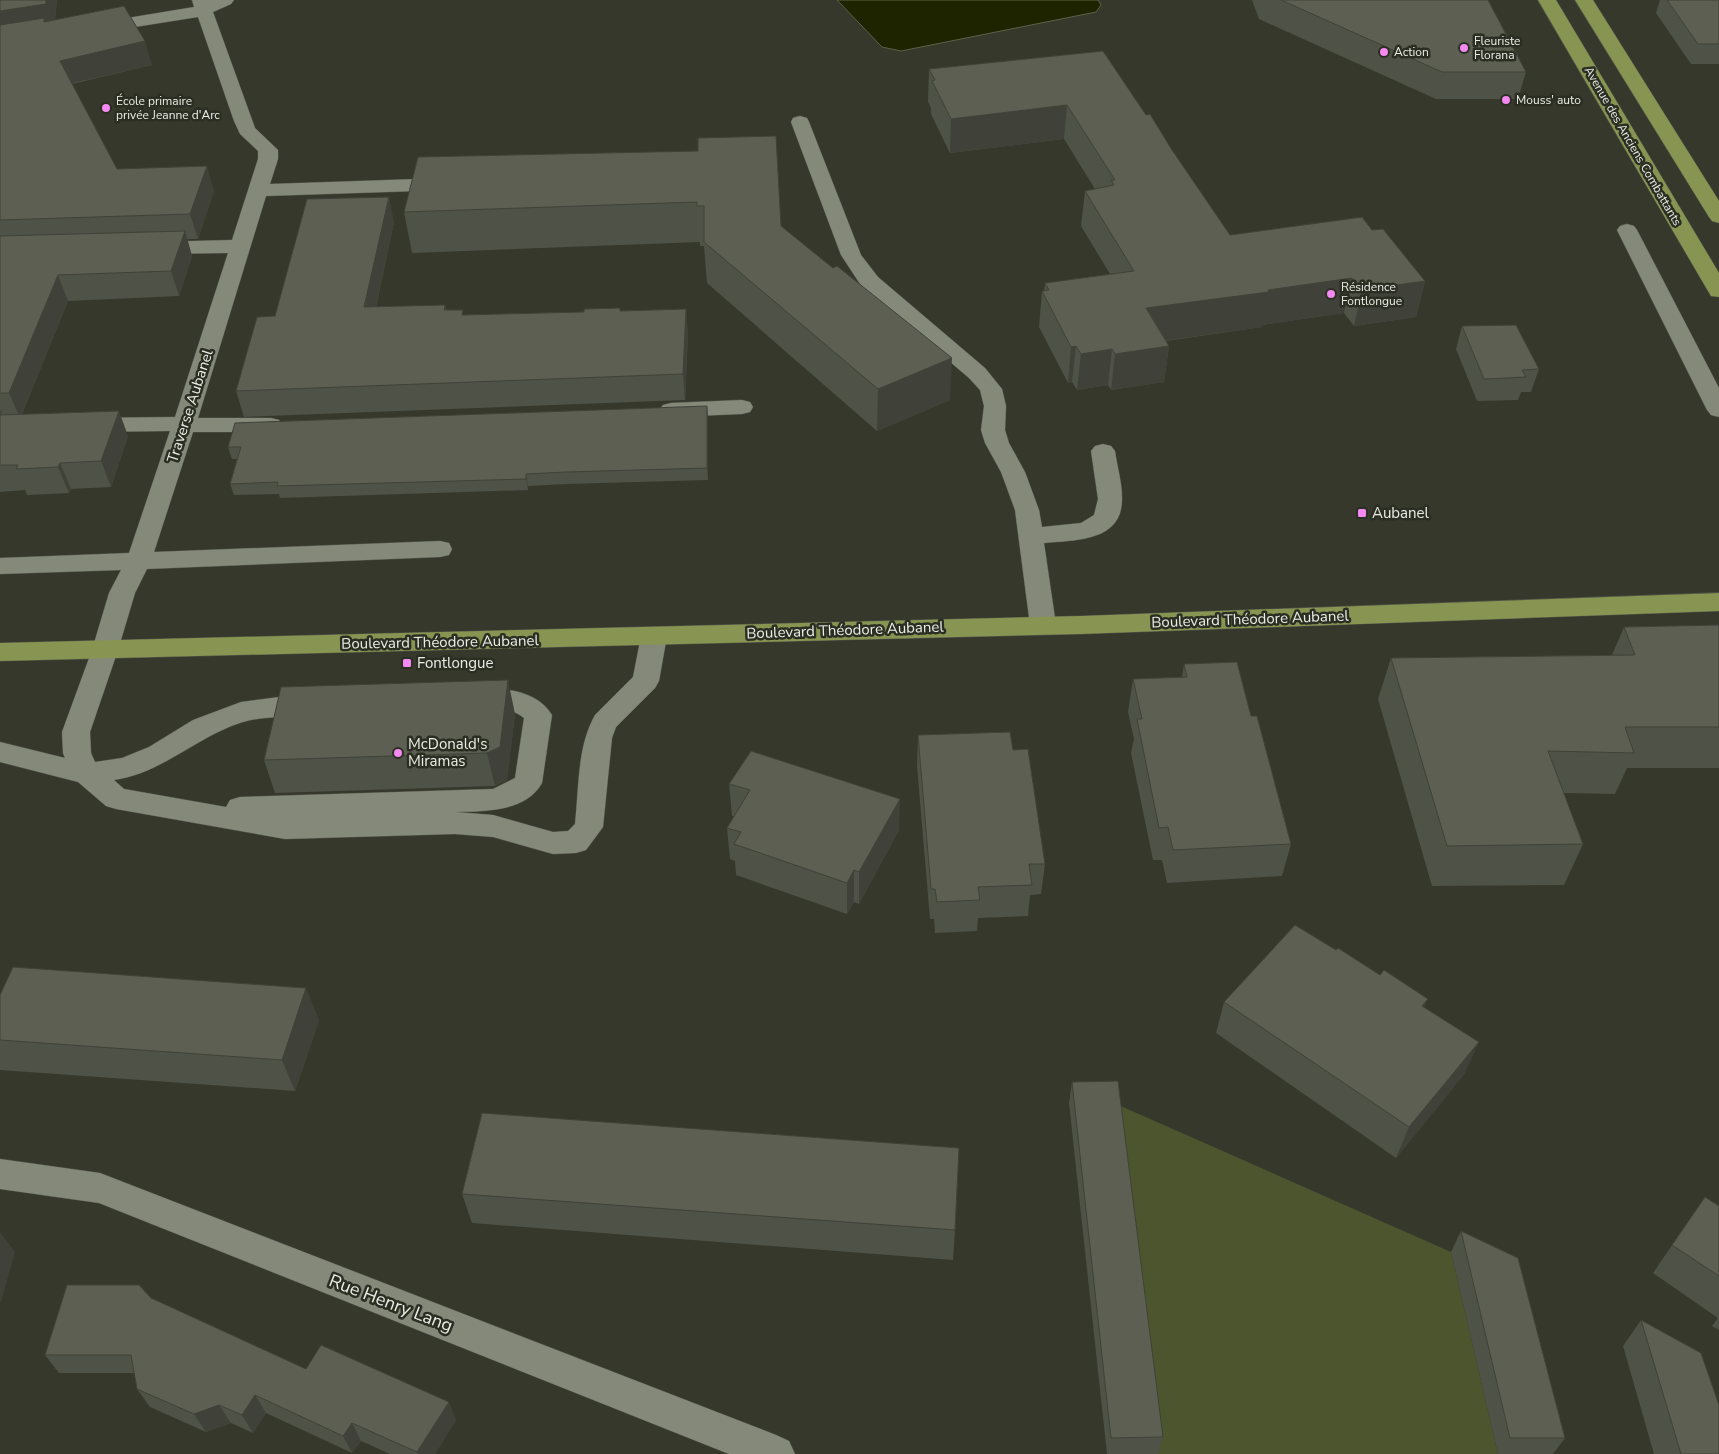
<svg xmlns="http://www.w3.org/2000/svg" width="1719" height="1454" font-family="'Nunito Sans',sans-serif">
<style>
.green{fill:#4d552e}
.water{fill:#1e2400;stroke:#5c6045}
.lines{fill:none;stroke-linecap:round;stroke-linejoin:round}
.minor-casing{stroke:#53554a;stroke-width:1}
.major-casing{stroke:#53554a;stroke-width:1}
.minor{fill:#85897a;fill-rule:evenodd}
.major{fill:#889452;fill-rule:evenodd}
.wall{fill:#4f5246}
.shaded-wall{fill:#404239}
.building{fill:#5c5f51;stroke:#404239}
.poi-dot{fill:#f489f1;stroke:#2b2e22;stroke-width:2}
.labels{text-anchor:middle;dominant-baseline:central;stroke-width:5;stroke-linejoin:round;paint-order:stroke}
.far-poi-label{font-size:12px;fill:#ebede5;stroke:#2b2e22;text-anchor:start}
.far-street-label{font-size:12px;fill:#ebede5;stroke:#2b2e22}
.street-label{font-size:15px;fill:#ebede5;stroke:#2b2e22}
.poi-label{font-size:15px;fill:#ebede5;stroke:#2b2e22;text-anchor:start}
.near-street-label{font-size:18px;fill:#ebede5;stroke:#2b2e22}
</style>
<rect width="100%" height="100%" fill="#36382c"/>
<!-- green -->
<path class="green" d="M 1114,1103 L 1451,1252 L 1498,1454 L 1158,1454 Z"/>
<!-- water -->
<path class="water" d="M 837,0 L 1098,0 L 1101,5 L 1096,12 L 901,51 L 882,47 Z"/>
<g class="lines">
<defs>
<g id="minor">
<path d="M 192,0 L 234,0 L 231,4 L 213,12 L 255,128 L 278,150 L 278,159 L 270,184 L 448,178 L 455,180 L 458,184 L 455,188 L 448,190 L 266,196 L 198,418 L 271,418 L 279,420 L 283,425 L 279,430 L 271,432 L 193,432 L 154,552 L 440,541 L 449,543 L 452,549 L 449,555 L 440,557 L 147,569 L 135,593 L 118,650 L 90,732 L 91,753 L 95,762 L 122,758 L 149,747 L 193,720 L 241,702 L 287,696 L 314,695 L 324,698 L 328,705 L 324,712 C 298,720 269,714 243,722 C 197,736 163,773 114,780 L 124,789 L 226,807 L 230,800 L 240,797 L 493,789 L 515,778 L 524,718 C 507,704 487,713 467,707 L 463,700 L 467,693 C 495,685 536,688 552,715 L 542,783 C 526,812 485,811 456,812 L 493,815 L 553,832 L 568,831 L 575,824 C 579,788 577,747 595,715 L 633,677 L 641,636 L 645,630 L 654,627 L 663,630 L 667,636 L 659,681 L 655,688 L 616,727 L 612,738 L 603,827 L 586,850 L 576,853 L 553,854 L 493,837 L 455,834 L 285,839 L 116,809 L 106,806 L 78,782 L 0,762 L 0,742 L 65,758 L 63,753 L 62,732 L 92,650 L 109,593 L 121,570 L 0,574 L 0,558 L 129,553 L 170,431 L 86,432 L 78,430 L 74,425 L 78,420 L 86,418 L 175,417 L 228,253 L 153,254 L 146,252 L 143,248 L 146,244 L 153,242 L 232,240 L 258,159 L 258,151 L 240,134 L 234,121 L 198,17 L 97,33 L 91,32 L 88,28 L 91,24 L 97,23 L 194,7 Z"/>
<path d="M 800,116 L 807,118 L 809,122 L 861,255 L 878,277 L 985,368 L 1002,389 L 1006,406 L 1005,430 L 1009,443 L 1025,472 L 1039,510 L 1042,527 L 1081,523 L 1094,515 L 1098,499 L 1091,451 L 1095,446 L 1103,444 L 1111,446 L 1115,451 C 1117,466 1122,482 1122,498 C 1123,542 1075,540 1044,543 L 1056,625 L 1052,631 L 1043,634 L 1034,631 L 1030,625 L 1015,510 L 1001,472 L 985,443 L 981,430 L 984,406 L 980,390 L 969,378 L 862,287 L 841,255 L 791,122 L 793,118 Z"/>
<path d="M 1627,224 L 1634,226 L 1637,230 L 1719,388 L 1719,417 L 1711,415 L 1707,410 L 1617,230 L 1620,226 Z"/>
<path d="M 742,400 L 750,402 L 753,407 L 750,412 L 742,414 L 671,417 L 663,415 L 659,410 L 663,405 L 671,403 Z"/>
<path d="M 0,1159 L 100,1173 L 776,1435 L 789,1441 L 795,1454 L 729,1454 L 99,1203 L 0,1189 Z"/>
</g>
<g id="major">
<path d="M 1538,0 L 1556,0 L 1719,273 L 1719,297 L 1711,296 L 1708,291 Z"/>
<path d="M 1575,0 L 1593,0 L 1719,201 L 1719,223 L 1712,221 L 1709,217 Z"/>
<path d="M 1719,593 L 1719,611 L 1081,634 L 0,661 L 0,643 L 1081,616 Z"/>
</g>
</defs>
<!-- minor casing -->
<use href="#minor" class="minor-casing"/>
<!-- major casing -->
<use href="#major" class="major-casing"/>
<!-- minor -->
<use href="#minor" class="minor"/>
<!-- major -->
<use href="#major" class="major"/>
</g>
<!-- wall -->
<g class="wall">
<path d="M 0,0 L 57,0 L 55,20 L 152,65 L 72,84 L 117,169 L 214,191 L 198,239 L 187,239 L 192,256 L 179,296 L 68,301 L 22,414 L 128,436 L 111,487 L 71,489 L 69,493 L 27,495 L 25,490 L 0,492 Z"/>
<path d="M 1252,0 L 1488,0 L 1526,72 L 1518,99 L 1436,99 L 1259,19 Z"/>
<path d="M 1660,0 L 1719,0 L 1719,64 L 1691,64 L 1656,13 Z"/>
<path d="M 929,69 L 1146,115 L 1172,150 L 1230,235 L 1372,230 L 1425,281 L 1416,317 L 1354,326 L 1344,313 L 1262,325 L 1262,327 L 1166,341 L 1169,346 L 1164,382 L 1111,390 L 1108,385 L 1077,390 L 1072,382 L 1068,383 L 1039,327 L 1042,291 L 1044,291 L 1045,283 L 1110,274 L 1081,226 L 1085,191 L 1095,189 L 1064,139 L 950,153 L 931,114 L 931,108 L 928,102 Z"/>
<path d="M 698,151 L 781,226 L 950,400 L 877,431 L 707,283 L 704,246 L 700,246 L 700,242 L 412,253 L 404,212 Z"/>
<path d="M 394,222 L 376,307 L 445,305 L 446,310 L 464,315 L 686,309 L 688,335 L 685,400 L 244,417 L 236,391 L 275,316 Z"/>
<path d="M 1462,326 L 1539,369 L 1531,392 L 1521,392 L 1518,400 L 1477,401 L 1456,349 Z"/>
<path d="M 708,417 L 708,480 L 567,484 L 528,486 L 528,490 L 280,498 L 279,494 L 234,495 L 230,484 L 237,459 L 232,459 L 228,447 Z"/>
<path d="M 1719,625 L 1719,768 L 1627,768 L 1615,794 L 1563,793 L 1583,844 L 1564,885 L 1432,886 L 1378,699 L 1391,658 L 1612,655 L 1624,627 Z"/>
<path d="M 1184,664 L 1251,716 L 1291,844 L 1282,876 L 1167,883 L 1162,860 L 1153,860 L 1131,753 L 1134,739 L 1128,712 L 1133,679 L 1182,677 Z"/>
<path d="M 515,714 L 507,780 L 495,786 L 275,793 L 264,760 Z"/>
<path d="M 918,735 L 1013,750 L 1045,864 L 1041,894 L 1030,895 L 1028,916 L 978,918 L 977,931 L 935,933 L 934,919 L 930,919 L 917,766 Z"/>
<path d="M 729,784 L 899,830 L 859,904 L 854,902 L 847,914 L 736,875 L 735,861 L 730,859 L 727,828 L 734,816 L 732,816 Z"/>
<path d="M 0,995 L 319,1020 L 295,1091 L 0,1070 Z"/>
<path d="M 1224,1002 L 1424,1007 L 1465,1073 L 1396,1158 L 1216,1033 Z"/>
<path d="M 1072,1082 L 1163,1437 L 1158,1454 L 1107,1454 L 1069,1103 Z"/>
<path d="M 462,1194 L 955,1230 L 953,1260 L 472,1223 Z"/>
<path d="M 1705,1197 L 1719,1206 L 1719,1330 L 1712,1326 L 1718,1318 L 1653,1273 Z"/>
<path d="M 1461,1231 L 1565,1438 L 1553,1454 L 1498,1454 L 1451,1252 Z"/>
<path d="M 151,1298 L 306,1369 L 456,1420 L 435,1454 L 390,1454 L 361,1441 L 352,1453 L 266,1413 L 253,1433 L 231,1423 L 206,1432 L 150,1407 L 137,1389 L 135,1373 L 59,1373 L 45,1355 Z"/>
<path d="M 1641,1320 L 1719,1454 L 1654,1454 L 1623,1346 Z"/>
</g>
<!-- shaded-wall -->
<g class="shaded-wall">
<path d="M 46,0 L 57,0 L 54,28 L 0,36 L 0,11 Z"/>
<path d="M 145,41 L 152,65 L 68,84 L 60,61 Z"/>
<path d="M 1067,105 L 1064,139 L 950,153 L 951,119 Z"/>
<path d="M 207,166 L 214,191 L 198,239 L 190,214 Z"/>
<path d="M 389,197 L 394,222 L 370,333 L 364,307 Z"/>
<path d="M 185,231 L 192,256 L 179,296 L 171,271 Z"/>
<path d="M 58,275 L 68,301 L 20,418 L 9,393 Z"/>
<path d="M 1352,278 L 1344,313 L 1262,325 L 1262,327 L 1141,344 L 1146,308 Z"/>
<path d="M 1425,281 L 1416,317 L 1354,326 L 1362,290 Z"/>
<path d="M 686,309 L 688,335 L 685,400 L 683,374 Z"/>
<path d="M 1076,346 L 1072,382 L 1068,383 L 1071,347 Z"/>
<path d="M 1169,346 L 1164,382 L 1111,390 L 1115,354 Z"/>
<path d="M 1112,349 L 1108,385 L 1077,390 L 1081,354 Z"/>
<path d="M 952,358 L 950,400 L 877,431 L 878,389 Z"/>
<path d="M 707,406 L 708,417 L 708,480 L 707,468 Z"/>
<path d="M 119,411 L 128,436 L 111,487 L 101,461 Z"/>
<path d="M 60,463 L 71,489 L 69,493 L 58,467 Z"/>
<path d="M 526,474 L 528,486 L 528,490 L 526,479 Z"/>
<path d="M 508,680 L 515,714 L 507,780 L 495,786 L 487,753 Z"/>
<path d="M 900,799 L 899,830 L 859,904 L 859,872 Z"/>
<path d="M 854,870 L 854,902 L 847,914 L 847,883 Z"/>
<path d="M 306,988 L 319,1020 L 295,1091 L 282,1060 Z"/>
<path d="M 1428,999 L 1415,1030 L 1422,1006 Z"/>
<path d="M 1479,1042 L 1465,1073 L 1396,1158 L 1409,1127 Z"/>
<path d="M 0,1232 L 15,1252 L 1,1302 L 0,1301 Z"/>
<path d="M 255,1395 L 266,1413 L 253,1433 L 242,1415 Z"/>
<path d="M 449,1402 L 456,1420 L 435,1454 L 418,1454 L 417,1452 Z"/>
<path d="M 219,1405 L 231,1423 L 206,1432 L 194,1414 Z"/>
<path d="M 352,1423 L 361,1441 L 352,1453 L 343,1436 Z"/>
</g>
<!-- building -->
<g class="building">
<path d="M 0,0 L 46,0 L 46,4 L 0,11 Z"/>
<path d="M 1281,0 L 1488,0 L 1526,72 L 1442,72 Z"/>
<path d="M 1667,0 L 1719,0 L 1719,44 L 1698,44 Z"/>
<path d="M 124,6 L 145,41 L 60,61 L 117,169 L 207,166 L 190,214 L 0,220 L 0,25 L 44,18 L 44,22 Z"/>
<path d="M 1103,51 L 1146,115 L 1150,114 L 1172,150 L 1230,235 L 1362,217 L 1372,230 L 1383,229 L 1425,281 L 1362,290 L 1352,278 L 1268,290 L 1269,292 L 1146,308 L 1169,346 L 1115,354 L 1112,349 L 1081,354 L 1076,346 L 1071,347 L 1042,291 L 1049,290 L 1045,283 L 1134,271 L 1085,191 L 1114,185 L 1111,180 L 1115,180 L 1067,105 L 951,119 L 932,81 L 935,80 L 929,69 Z"/>
<path d="M 776,136 L 781,226 L 833,268 L 837,266 L 952,358 L 878,389 L 704,242 L 704,206 L 697,206 L 697,202 L 404,212 L 418,157 L 698,151 L 698,138 Z"/>
<path d="M 389,197 L 364,307 L 445,305 L 444,310 L 463,310 L 462,315 L 584,312 L 584,309 L 620,308 L 620,311 L 686,309 L 683,374 L 236,391 L 257,317 L 275,316 L 307,199 Z"/>
<path d="M 185,231 L 171,271 L 58,275 L 9,393 L 0,393 L 0,236 Z"/>
<path d="M 1516,325 L 1539,369 L 1522,370 L 1526,377 L 1484,379 L 1462,326 Z"/>
<path d="M 707,406 L 707,468 L 566,472 L 526,474 L 526,479 L 277,486 L 278,482 L 230,484 L 241,447 L 228,447 L 235,423 Z"/>
<path d="M 0,411 L 2,411 L 0,415 L 119,411 L 101,461 L 60,463 L 58,467 L 16,469 L 18,465 L 0,465 Z"/>
<path d="M 1719,625 L 1719,727 L 1625,727 L 1634,753 L 1548,751 L 1583,844 L 1447,846 L 1391,658 L 1635,655 L 1624,627 Z"/>
<path d="M 1237,662 L 1251,716 L 1257,716 L 1291,844 L 1173,850 L 1168,827 L 1159,828 L 1137,719 L 1142,719 L 1133,679 L 1187,677 L 1184,664 Z"/>
<path d="M 508,680 L 500,747 L 487,753 L 264,760 L 281,687 Z"/>
<path d="M 1010,732 L 1013,750 L 1028,749 L 1045,864 L 1029,864 L 1032,885 L 978,887 L 980,900 L 937,902 L 935,889 L 931,889 L 918,735 Z"/>
<path d="M 751,751 L 900,799 L 859,872 L 854,870 L 847,883 L 734,844 L 741,832 L 727,828 L 750,790 L 729,784 Z"/>
<path d="M 1295,925 L 1336,950 L 1338,948 L 1380,975 L 1384,970 L 1428,999 L 1422,1006 L 1479,1042 L 1409,1127 L 1224,1002 Z"/>
<path d="M 13,967 L 306,988 L 282,1060 L 0,1040 L 0,995 Z"/>
<path d="M 1118,1081 L 1163,1437 L 1111,1438 L 1072,1082 Z"/>
<path d="M 482,1113 L 959,1148 L 955,1230 L 462,1194 Z"/>
<path d="M 1705,1197 L 1719,1206 L 1719,1276 L 1672,1245 Z"/>
<path d="M 1461,1231 L 1518,1258 L 1565,1438 L 1510,1438 Z"/>
<path d="M 67,1285 L 139,1285 L 151,1298 L 306,1369 L 321,1345 L 449,1402 L 417,1452 L 352,1423 L 343,1436 L 255,1395 L 242,1415 L 219,1405 L 194,1414 L 137,1389 L 131,1355 L 45,1355 Z"/>
<path d="M 1641,1320 L 1701,1353 L 1719,1405 L 1719,1454 L 1681,1454 Z"/>
</g>
<!-- markers -->
<g class="poi-dot">
<circle cx="1464" cy="48" r="5"/>
<circle cx="1384" cy="52" r="5"/>
<circle cx="1506" cy="100" r="5"/>
<circle cx="106" cy="108" r="5"/>
<circle cx="1331" cy="294" r="5"/>
<rect x="1357" y="508" width="10" height="10" rx="2.5"/>
<rect x="402" y="658" width="10" height="10" rx="2.5"/>
<circle cx="398" cy="753" r="5"/>
</g>
<g class="labels">
<!-- far-poi labels -->
<g class="far-poi-label">
<text x="1474" y="41">Fleuriste<tspan x="1474" dy="14">Florana</tspan></text>
<text x="1394" y="52">Action</text>
<text x="1516" y="100">Mouss' auto</text>
<text x="116" y="101">École primaire<tspan x="116" dy="14">privée Jeanne d'Arc</tspan></text>
<text x="1341" y="287">Résidence<tspan x="1341" dy="14">Fontlongue</tspan></text>
</g>
<!-- far-street labels -->
<g class="far-street-label">
<text transform="translate(1633 146) rotate(60)">Avenue des Anciens Combattants</text>
</g>
<!-- street labels -->
<g class="street-label">
<text transform="translate(190 406) rotate(-72)">Traverse Aubanel</text>
<text transform="translate(1250 619) rotate(-2)">Boulevard Théodore Aubanel</text>
<text transform="translate(845 630) rotate(-2)">Boulevard Théodore Aubanel</text>
<text transform="translate(440 642) rotate(-1)">Boulevard Théodore Aubanel</text>
</g>
<!-- poi labels -->
<g class="poi-label">
<text x="1372" y="513">Aubanel</text>
<text x="417" y="663">Fontlongue</text>
<text x="408" y="744">McDonald's<tspan x="408" dy="17">Miramas</tspan></text>
</g>
<!-- near-street labels -->
<g class="near-street-label">
<text transform="translate(391 1303) rotate(21)">Rue Henry Lang</text>
</g>
</g>
</svg>
